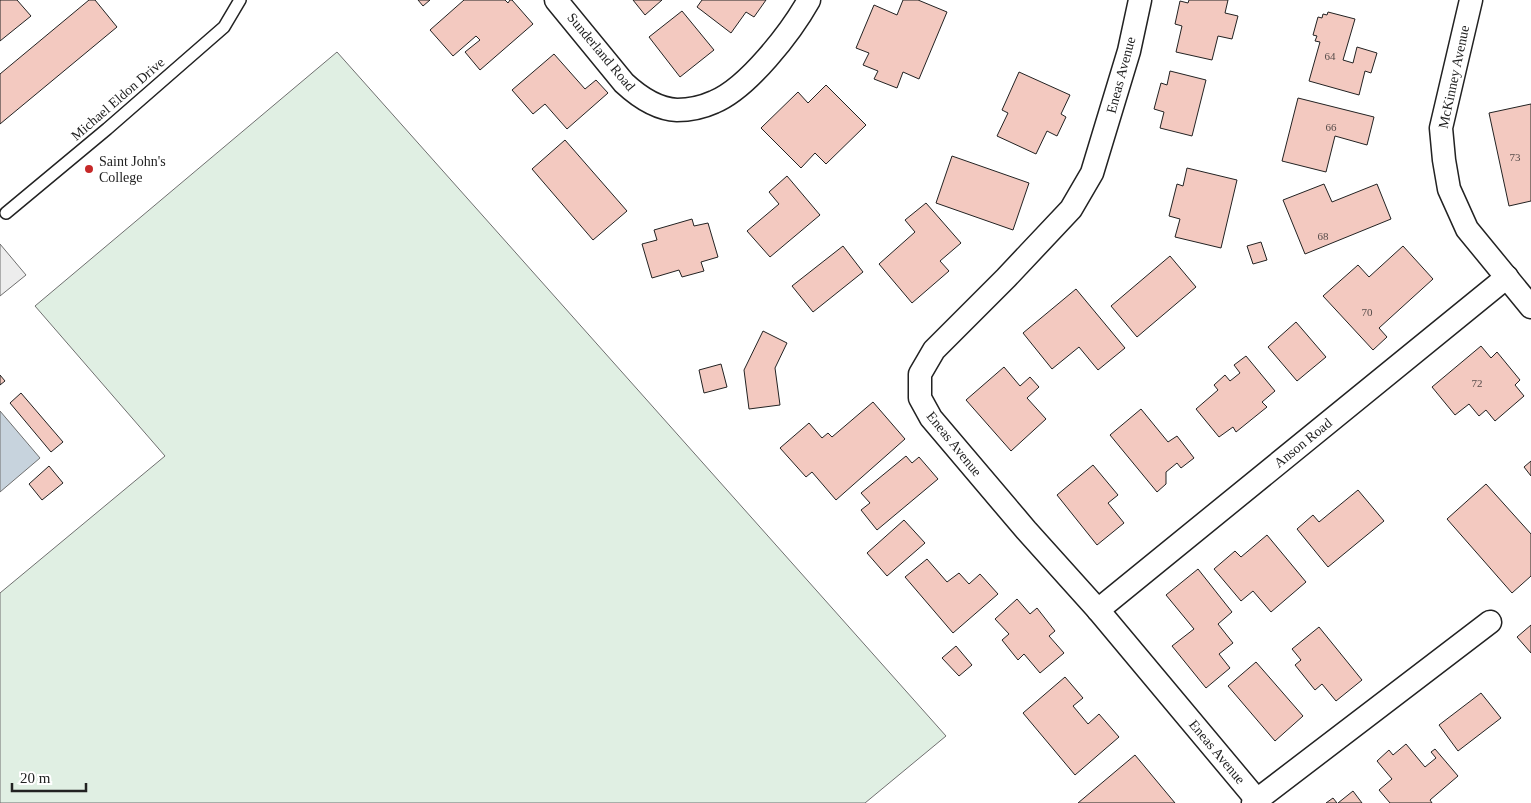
<svg xmlns="http://www.w3.org/2000/svg" width="1531" height="803" font-family="Georgia,serif">
<style>
.green{fill:#e0efe3;stroke:#6f6f6f}
.parking{fill:#ededed;stroke:#6f6f6f}
.water{fill:#c7d3dd;stroke:#6f6f6f}
.building{fill:#f3c9c0;stroke:#222}
.lines{fill:none;stroke-linecap:round;stroke-linejoin:round}
.service-casing{stroke:#222;stroke-width:14}
.minor-casing{stroke:#222;stroke-width:25}
.service{stroke:#fff;stroke-width:11}
.minor{stroke:#fff;stroke-width:22}
.poi-dot{fill:#c62828;stroke:#fff;stroke-width:2}
.labels{text-anchor:middle;dominant-baseline:central;stroke-width:4;stroke-linejoin:round;paint-order:stroke}
.number-label{font-size:11px;fill:#564c4a}
.street-label{font-size:14px;fill:#222;stroke:#fff}
.poi-label{font-size:14px;fill:#222;stroke:#fff;text-anchor:start}
</style>
<rect width="100%" height="100%" fill="#fff"/>
<!-- green -->
<path class="green" d="M 337,52 L 946,736 L 865,803 L 0,803 L 0,593 L 165,456 L 35,306 Z"/>
<!-- parking -->
<path class="parking" d="M 0,244 L 26,275 L 0,296 Z"/>
<!-- water -->
<path class="water" d="M 0,411 L 40,458 L 0,492 Z"/>
<!-- building -->
<g class="building">
<path d="M 0,0 L 17,0 L 31,16 L 0,41 Z"/>
<path d="M 89,0 L 95,0 L 117,27 L 0,124 L 0,74 Z"/>
<path d="M 418,0 L 430,0 L 423,6 Z"/>
<path d="M 464,0 L 505,0 L 508,3 L 510,0 L 512,0 L 533,24 L 480,70 L 465,52 L 480,40 L 476,36 L 453,56 L 430,30 Z"/>
<path d="M 633,0 L 662,0 L 645,15 Z"/>
<path d="M 702,0 L 766,0 L 754,17 L 746,12 L 731,33 L 697,7 Z"/>
<path d="M 903,0 L 918,0 L 947,12 L 919,79 L 903,72 L 897,88 L 874,79 L 878,71 L 863,65 L 869,53 L 856,48 L 874,5 L 897,15 Z"/>
<path d="M 1189,0 L 1228,0 L 1225,13 L 1238,16 L 1232,39 L 1218,36 L 1212,60 L 1176,52 L 1182,26 L 1175,24 L 1180,1 L 1188,3 Z"/>
<path d="M 682,11 L 714,50 L 680,77 L 649,37 Z"/>
<path d="M 1328,12 L 1355,19 L 1343,60 L 1353,63 L 1357,47 L 1377,53 L 1371,73 L 1365,71 L 1359,95 L 1309,81 L 1320,42 L 1315,41 L 1317,36 L 1313,35 L 1318,17 L 1322,18 L 1323,14 L 1327,15 Z"/>
<path d="M 554,54 L 585,89 L 596,80 L 608,93 L 567,129 L 545,104 L 533,114 L 512,90 Z"/>
<path d="M 1170,71 L 1206,80 L 1192,136 L 1160,128 L 1164,112 L 1154,109 L 1161,83 L 1167,85 Z"/>
<path d="M 1019,72 L 1070,95 L 1061,114 L 1066,117 L 1057,136 L 1047,131 L 1036,154 L 997,136 L 1008,113 L 1002,110 Z"/>
<path d="M 826,85 L 866,125 L 826,164 L 815,153 L 801,168 L 761,128 L 798,92 L 808,103 Z"/>
<path d="M 1298,98 L 1374,117 L 1367,145 L 1335,136 L 1326,172 L 1282,161 Z"/>
<path d="M 1531,104 L 1531,201 L 1509,206 L 1489,113 Z"/>
<path d="M 565,140 L 627,211 L 593,240 L 532,169 Z"/>
<path d="M 952,156 L 1029,183 L 1013,230 L 936,203 Z"/>
<path d="M 1187,168 L 1237,180 L 1221,248 L 1175,237 L 1180,219 L 1169,216 L 1177,184 L 1183,186 Z"/>
<path d="M 787,176 L 820,215 L 770,257 L 747,231 L 779,204 L 769,192 Z"/>
<path d="M 1324,184 L 1332,202 L 1377,184 L 1391,219 L 1305,254 L 1283,200 Z"/>
<path d="M 926,203 L 961,243 L 940,261 L 949,271 L 912,303 L 879,264 L 915,232 L 905,220 Z"/>
<path d="M 692,219 L 694,226 L 708,223 L 718,257 L 701,262 L 704,271 L 682,277 L 679,270 L 652,278 L 642,244 L 657,240 L 654,230 Z"/>
<path d="M 1261,242 L 1267,260 L 1253,264 L 1247,246 Z"/>
<path d="M 843,246 L 863,272 L 813,312 L 792,286 Z"/>
<path d="M 1403,246 L 1433,279 L 1379,328 L 1387,337 L 1373,350 L 1323,296 L 1358,265 L 1369,277 Z"/>
<path d="M 1170,256 L 1196,287 L 1137,337 L 1111,306 Z"/>
<path d="M 1076,289 L 1125,348 L 1098,370 L 1079,347 L 1052,369 L 1023,333 Z"/>
<path d="M 1296,322 L 1326,357 L 1297,381 L 1268,347 Z"/>
<path d="M 763,331 L 787,343 L 775,368 L 780,405 L 749,409 L 744,370 Z"/>
<path d="M 1481,346 L 1491,358 L 1497,352 L 1520,380 L 1515,385 L 1524,396 L 1495,421 L 1486,410 L 1479,416 L 1469,404 L 1455,415 L 1432,387 Z"/>
<path d="M 1246,356 L 1275,391 L 1262,402 L 1267,407 L 1236,432 L 1233,427 L 1219,437 L 1196,409 L 1218,390 L 1214,385 L 1225,375 L 1230,381 L 1240,373 L 1234,365 Z"/>
<path d="M 721,364 L 727,387 L 704,393 L 699,370 Z"/>
<path d="M 1004,367 L 1020,386 L 1030,377 L 1039,387 L 1027,398 L 1046,419 L 1011,451 L 966,400 Z"/>
<path d="M 0,375 L 5,381 L 0,385 Z"/>
<path d="M 21,393 L 63,442 L 51,452 L 10,403 Z"/>
<path d="M 873,402 L 905,439 L 836,500 L 812,472 L 806,477 L 780,448 L 809,423 L 822,438 L 828,433 L 832,437 Z"/>
<path d="M 1141,409 L 1168,442 L 1177,436 L 1194,458 L 1181,468 L 1177,463 L 1166,472 L 1166,484 L 1157,492 L 1110,435 Z"/>
<path d="M 906,456 L 912,463 L 919,457 L 938,479 L 877,530 L 861,510 L 870,503 L 861,493 Z"/>
<path d="M 1531,461 L 1531,476 L 1524,467 Z"/>
<path d="M 1093,465 L 1118,495 L 1108,503 L 1124,523 L 1097,545 L 1057,495 Z"/>
<path d="M 49,466 L 63,483 L 42,500 L 29,484 Z"/>
<path d="M 1486,484 L 1531,534 L 1531,576 L 1512,593 L 1447,519 Z"/>
<path d="M 1358,490 L 1384,521 L 1328,567 L 1297,529 L 1313,515 L 1319,522 Z"/>
<path d="M 904,520 L 925,543 L 887,576 L 867,553 Z"/>
<path d="M 1267,535 L 1306,582 L 1271,612 L 1253,591 L 1241,601 L 1214,569 L 1235,551 L 1241,557 Z"/>
<path d="M 927,559 L 947,582 L 959,573 L 969,584 L 980,574 L 998,594 L 953,633 L 905,577 Z"/>
<path d="M 1198,569 L 1232,612 L 1218,624 L 1233,643 L 1219,654 L 1230,668 L 1206,688 L 1172,646 L 1194,629 L 1166,595 Z"/>
<path d="M 1017,599 L 1030,614 L 1037,608 L 1055,631 L 1049,636 L 1064,653 L 1040,673 L 1024,654 L 1018,660 L 1002,640 L 1009,634 L 995,619 Z"/>
<path d="M 1531,625 L 1531,653 L 1517,637 Z"/>
<path d="M 1319,627 L 1362,680 L 1336,701 L 1322,684 L 1315,690 L 1295,665 L 1301,660 L 1292,649 Z"/>
<path d="M 956,646 L 972,665 L 959,676 L 942,658 Z"/>
<path d="M 1256,662 L 1303,716 L 1275,741 L 1228,686 Z"/>
<path d="M 1065,677 L 1083,698 L 1073,706 L 1088,724 L 1099,714 L 1119,737 L 1075,775 L 1023,713 Z"/>
<path d="M 1481,693 L 1501,718 L 1458,751 L 1439,725 Z"/>
<path d="M 1406,744 L 1425,767 L 1436,758 L 1431,752 L 1435,749 L 1458,776 L 1430,800 L 1432,803 L 1390,803 L 1379,790 L 1392,779 L 1377,761 L 1389,750 L 1393,755 Z"/>
<path d="M 1135,755 L 1175,803 L 1078,803 Z"/>
<path d="M 1353,791 L 1362,803 L 1338,803 Z"/>
<path d="M 1333,798 L 1337,803 L 1326,803 Z"/>
</g>
<g class="lines">
<defs>
<path id="service" d="M 6,213 L 107,129 L 224,27 L 240,0"/>
<g id="minor">
<path d="M 556,0 L 624,83 C 638,96 656,109 677,110 C 689,110 703,107 714,102 C 748,88 791,32 809,0"/>
<path d="M 1140,0 L 1129,51 L 1092,173 L 1071,209 L 1006,278 L 934,350 L 920,374 L 920,398 L 931,418 L 1026,530 L 1098,610 L 1257,800"/>
<path d="M 1471,0 L 1441,128 L 1444,160 L 1449,189 L 1467,229 L 1531,307"/>
<path d="M 1098,610 L 1507,277"/>
<path d="M 1253,803 L 1490,622"/>
</g>
</defs>
<!-- service casing -->
<use href="#service" class="service-casing"/>
<!-- minor casing -->
<use href="#minor" class="minor-casing"/>
<!-- service -->
<use href="#service" class="service"/>
<!-- minor -->
<use href="#minor" class="minor"/>
</g>
<!-- markers -->
<circle class="poi-dot" cx="89" cy="169" r="5"/>
<g class="labels">
<!-- number labels -->
<g class="number-label">
<text x="1330" y="56">64</text>
<text x="1331" y="127">66</text>
<text x="1515" y="157">73</text>
<text x="1323" y="236">68</text>
<text x="1367" y="312">70</text>
<text x="1477" y="383">72</text>
</g>
<!-- street labels -->
<g class="street-label">
<text transform="translate(601 52) rotate(50)">Sunderland Road</text>
<text transform="translate(1121 75) rotate(-75)">Eneas Avenue</text>
<text transform="translate(1454 77) rotate(-78)">McKinney Avenue</text>
<text transform="translate(118 99) rotate(-41)">Michael Eldon Drive</text>
<text transform="translate(1303 443) rotate(-39)">Anson Road</text>
<text transform="translate(954 444) rotate(51)">Eneas Avenue</text>
<text transform="translate(1217 752) rotate(50)">Eneas Avenue</text>
</g>
<!-- poi labels -->
<g class="poi-label">
<text x="99" y="161">Saint John's<tspan x="99" dy="16">College</tspan></text>
</g>
</g>
<!-- scale -->
<path d="M12 783v8h74v-8" fill="none" stroke="#222222" stroke-width="2.5"/>
<text x="20" y="783" font-size="15" fill="#222222" stroke="#ffffff" stroke-width="4" paint-order="stroke">20 m</text>
</svg>
